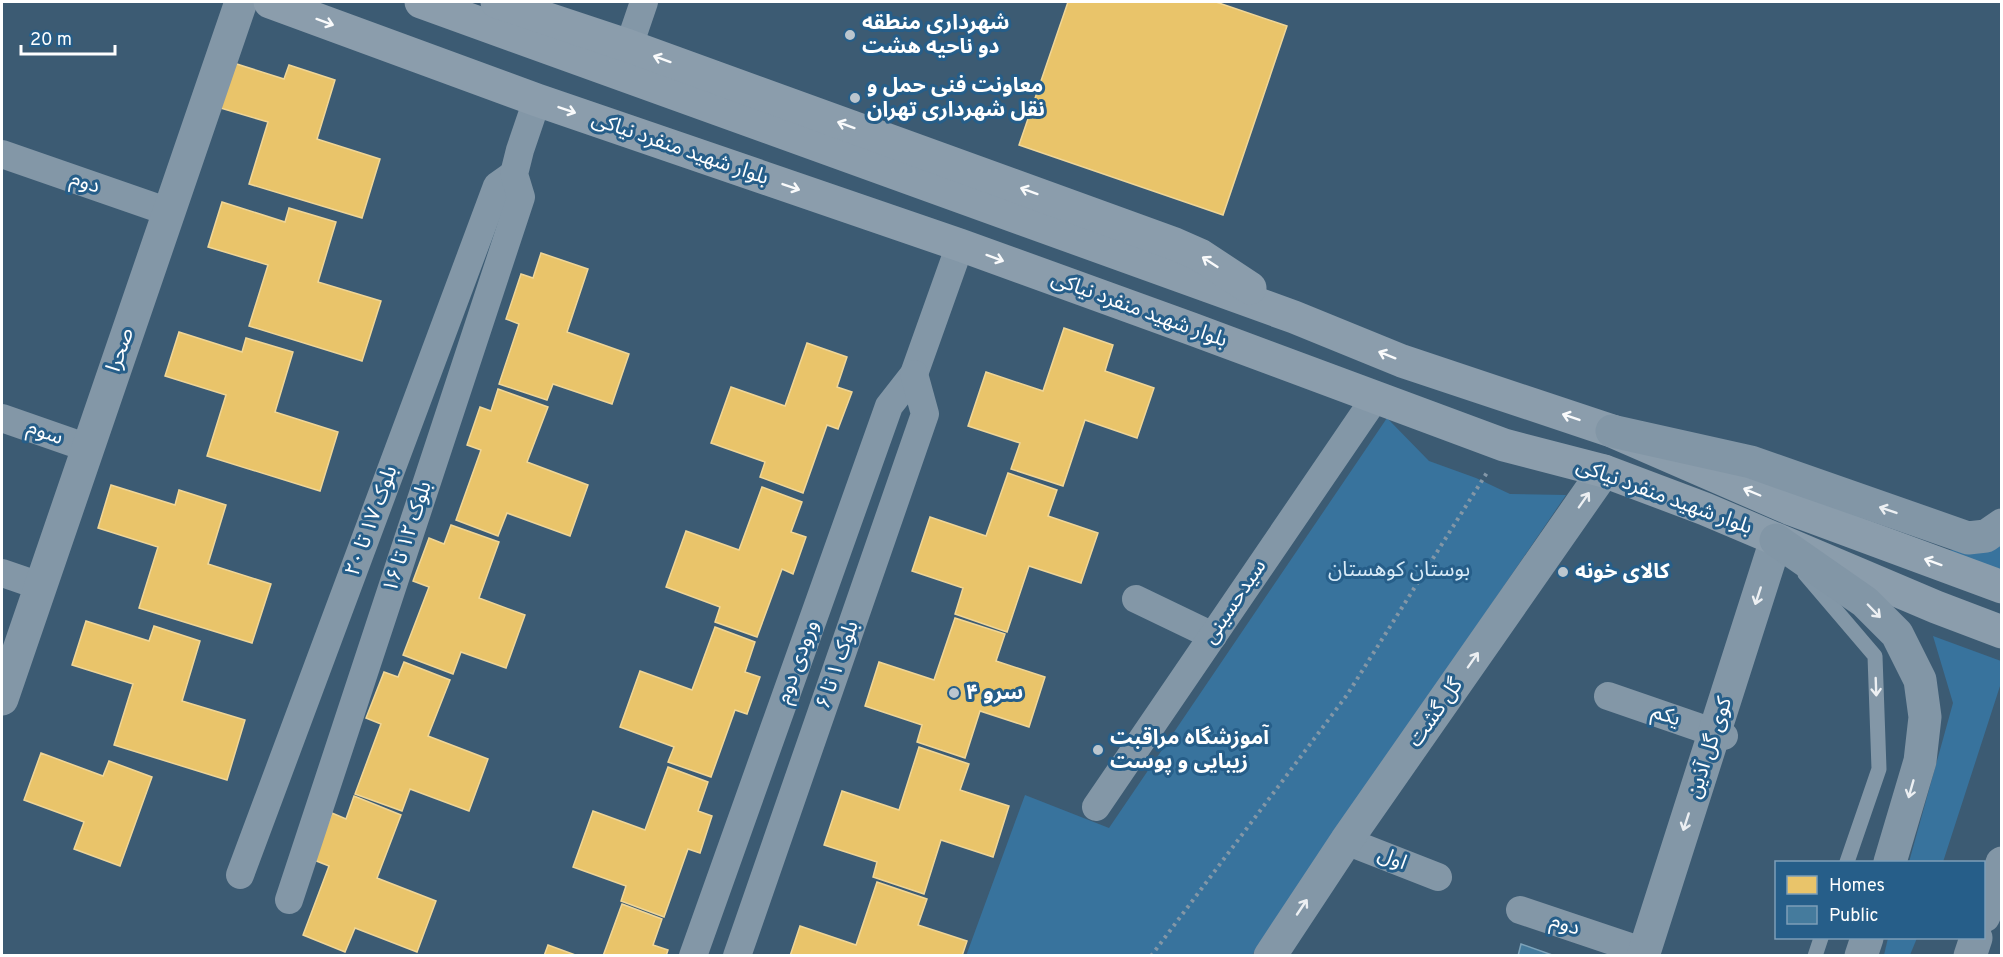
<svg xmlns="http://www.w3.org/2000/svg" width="2003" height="957" font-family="Overpass,'Noto Sans Arabic',sans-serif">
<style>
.green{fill:#38739d}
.homes{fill:#e9c46a;stroke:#f0d697;stroke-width:1.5}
.public{fill:#457b9d;stroke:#7da3ba;stroke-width:1.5}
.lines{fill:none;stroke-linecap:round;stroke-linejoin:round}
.path{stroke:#8397a7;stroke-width:4;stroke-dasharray:3 4.5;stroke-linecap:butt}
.service{stroke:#8397a7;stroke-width:15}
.minor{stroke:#8397a7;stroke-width:28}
.tertiary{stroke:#8397a7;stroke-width:33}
.secondary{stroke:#8b9dac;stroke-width:33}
.trunk{stroke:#8296a6;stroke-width:33}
.oneway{stroke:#f9fafb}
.oneway2{stroke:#eceff2}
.poi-dot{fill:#bbc6ce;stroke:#265e89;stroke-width:2}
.labels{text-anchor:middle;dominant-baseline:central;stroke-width:6;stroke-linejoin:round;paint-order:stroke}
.poi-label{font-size:21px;font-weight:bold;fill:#fff;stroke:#265e89;text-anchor:start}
.street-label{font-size:21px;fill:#fff;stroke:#265e89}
.park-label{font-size:21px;fill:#d7eaf7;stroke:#265e89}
</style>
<rect width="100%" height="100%" fill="#3c5b73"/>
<!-- green -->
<g class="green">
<path d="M 1387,418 L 1429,461 L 1476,478 L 1510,494 L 1566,495 L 1252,955 L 966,956 L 1025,795 L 1109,828 Z"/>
<path d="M 2001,541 L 2001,573 L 1940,551 L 1980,548 Z"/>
<path d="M 1933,636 L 2001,661 L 2001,683 L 1943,862 L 1909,862 L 1953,703 Z"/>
<path d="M 1888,938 L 1917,938 L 1910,955 L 1884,955 Z"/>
</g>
<!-- homes -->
<g class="homes">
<path d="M 1068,2 L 1216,2 L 1287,26 L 1223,215 L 1019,145 Z"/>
<path d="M 221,59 L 284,79 L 289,65 L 335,80 L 317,139 L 380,159 L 362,218 L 249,184 L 268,122 L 207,104 Z"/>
<path d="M 222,202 L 285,222 L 289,208 L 336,222 L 318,282 L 381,301 L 362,361 L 249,326 L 268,265 L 208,247 Z"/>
<path d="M 541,253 L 588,269 L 567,332 L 629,354 L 612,404 L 553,384 L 547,400 L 499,384 L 519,324 L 506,319 L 521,274 L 533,278 Z"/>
<path d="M 1064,328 L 1113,345 L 1105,371 L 1154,388 L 1137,438 L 1085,420 L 1063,486 L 1011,469 L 1020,443 L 968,426 L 986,372 L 1043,391 Z"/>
<path d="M 179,332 L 242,352 L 246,338 L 293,352 L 275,412 L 338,432 L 320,491 L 207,456 L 226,395 L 165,376 Z"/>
<path d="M 807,343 L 847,357 L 837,387 L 852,392 L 838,429 L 827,425 L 803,493 L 760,477 L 765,462 L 711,443 L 731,387 L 785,406 Z"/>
<path d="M 498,389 L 548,407 L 527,462 L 588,485 L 570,536 L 507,513 L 498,536 L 456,520 L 481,450 L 467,445 L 480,407 L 491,411 Z"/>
<path d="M 1008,473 L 1057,490 L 1048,516 L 1098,533 L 1081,583 L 1029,566 L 1007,632 L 955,614 L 963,588 L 912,571 L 930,517 L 986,536 Z"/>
<path d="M 111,485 L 175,505 L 179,490 L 226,505 L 208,564 L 271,584 L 252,643 L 139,608 L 158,547 L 98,528 Z"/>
<path d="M 762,487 L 802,502 L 791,532 L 806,537 L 793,574 L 782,569 L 757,637 L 715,622 L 720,607 L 666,587 L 686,531 L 739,550 Z"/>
<path d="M 451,525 L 499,542 L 479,598 L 525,615 L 506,668 L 461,652 L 453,674 L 403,655 L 429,587 L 413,581 L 429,538 L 444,544 Z"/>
<path d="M 955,618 L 1005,634 L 996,661 L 1045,677 L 1029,727 L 980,711 L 965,758 L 917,742 L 922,725 L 865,706 L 879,662 L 934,680 Z"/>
<path d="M 86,621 L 149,641 L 154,626 L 200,641 L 182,701 L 245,720 L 227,780 L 114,745 L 133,684 L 72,665 Z"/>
<path d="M 715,627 L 755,642 L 745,672 L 760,677 L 747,714 L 735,710 L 711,777 L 668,762 L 674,747 L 620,727 L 640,671 L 692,690 Z"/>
<path d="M 404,662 L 450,680 L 428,736 L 488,759 L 469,811 L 410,789 L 402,811 L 355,794 L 381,724 L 366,718 L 384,672 L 398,677 Z"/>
<path d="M 919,747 L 969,764 L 960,790 L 1009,806 L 993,857 L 941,840 L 924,894 L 873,877 L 877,862 L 824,845 L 842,791 L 899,810 Z"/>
<path d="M 41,753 L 103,776 L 109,761 L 152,777 L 120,866 L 74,849 L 84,822 L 24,800 Z"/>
<path d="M 668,767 L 708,782 L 698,811 L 712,816 L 700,853 L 688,849 L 664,917 L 621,901 L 626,886 L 573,867 L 593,811 L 645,830 Z"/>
<path d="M 354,796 L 401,815 L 377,878 L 436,901 L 417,952 L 355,928 L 345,952 L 303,935 L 329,866 L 314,860 L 332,813 L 346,819 Z"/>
<path d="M 877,882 L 927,899 L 918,925 L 967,941 L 962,956 L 790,956 L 800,926 L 856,945 Z"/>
<path d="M 622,904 L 662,919 L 653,945 L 668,950 L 666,956 L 603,956 Z"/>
<path d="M 548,945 L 578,956 L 544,956 Z"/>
</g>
<!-- public -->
<path class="public" d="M 1521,944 L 1555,956 L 1518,956 Z"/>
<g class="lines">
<!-- path -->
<path class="path" d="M 1151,956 L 1347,695 L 1488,471"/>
<!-- service -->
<g class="service">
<path d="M 1805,574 L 1875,656 L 1879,769 L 1847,862"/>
<path d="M 1815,956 L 1821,938"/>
</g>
<!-- minor -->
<g class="minor">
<path d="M 629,46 L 644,2"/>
<path d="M 2,154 L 169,212"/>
<path d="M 2,418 L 88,448"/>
<path d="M 2,573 L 40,586"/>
<path d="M 1136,599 L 1213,636"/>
<path d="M 1608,696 L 1724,736"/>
<path d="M 1096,807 L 1375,398"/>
<path d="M 1346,841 L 1438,877"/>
<path d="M 240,875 L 497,186 L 514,174"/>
<path d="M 289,900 L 521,197 L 514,174 L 520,150 L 537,100"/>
<path d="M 1520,910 L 1645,952"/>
<path d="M 693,956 L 889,406 L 914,374 L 960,245"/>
<path d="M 737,956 L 925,414 L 914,374"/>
</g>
<!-- tertiary -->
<g class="tertiary">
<path d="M 2,699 L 241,2"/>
<path d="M 1270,956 L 1346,841 L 1604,471"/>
<path d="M 1643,956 L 1776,540"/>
</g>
<!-- secondary -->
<g class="secondary">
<path d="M 270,2 L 537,100 L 960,245 L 1192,329 L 1504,445 L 1604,471 L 1705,509 L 1936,607 L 2002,632"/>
<path d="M 421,2 L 1294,317 L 1402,361 L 1612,431 L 1791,509 L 2002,587"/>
<path d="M 497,2 L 629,46 L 1175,244 L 1200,255 L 1250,288"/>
</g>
<!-- trunk -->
<g class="trunk">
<path d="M 1612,431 L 1751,462 L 1968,538 L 1986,536 L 2002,525"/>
<path d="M 1776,540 L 1865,602 L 1897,634 L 1920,680 L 1925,717 L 1920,761 L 1890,862"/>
<path d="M 1984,916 L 2002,863"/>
<path d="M 1861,956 L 1867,938"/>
<path d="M 1970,956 L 1976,938"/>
</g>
</g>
<!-- one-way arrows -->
<defs><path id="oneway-shaft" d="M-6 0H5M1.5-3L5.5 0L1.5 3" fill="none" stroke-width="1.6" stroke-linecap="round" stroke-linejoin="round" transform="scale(1.5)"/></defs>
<g class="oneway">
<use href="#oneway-shaft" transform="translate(325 22) rotate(20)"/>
<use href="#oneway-shaft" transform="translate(662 59) rotate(-160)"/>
<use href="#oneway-shaft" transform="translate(567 110) rotate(19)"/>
<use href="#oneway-shaft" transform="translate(846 125) rotate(-160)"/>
<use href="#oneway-shaft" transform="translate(791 187) rotate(19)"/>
<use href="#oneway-shaft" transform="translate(1029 191) rotate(-160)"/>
<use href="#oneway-shaft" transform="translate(995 258) rotate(20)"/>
<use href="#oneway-shaft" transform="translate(1210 262) rotate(-147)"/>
<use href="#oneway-shaft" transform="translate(1387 355) rotate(-158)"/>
<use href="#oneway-shaft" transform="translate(1571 417) rotate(-161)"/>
<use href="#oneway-shaft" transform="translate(1752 492) rotate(-157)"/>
<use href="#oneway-shaft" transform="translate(1933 562) rotate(-160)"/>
</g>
<g class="oneway2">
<use href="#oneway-shaft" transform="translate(1584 500) rotate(-55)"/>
<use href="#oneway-shaft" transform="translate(1888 510) rotate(-161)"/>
<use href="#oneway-shaft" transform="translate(1758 596) rotate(108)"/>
<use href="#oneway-shaft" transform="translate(1874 611) rotate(46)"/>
<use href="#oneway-shaft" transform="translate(1473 660) rotate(-55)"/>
<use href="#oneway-shaft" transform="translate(1876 687) rotate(88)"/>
<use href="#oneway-shaft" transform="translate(1911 789) rotate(106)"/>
<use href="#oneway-shaft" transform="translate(1686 822) rotate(108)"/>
<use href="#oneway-shaft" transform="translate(1302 907) rotate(-56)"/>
</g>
<!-- markers -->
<g class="poi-dot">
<circle cx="850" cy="35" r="6"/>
<circle cx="855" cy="98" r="6"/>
<circle cx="1563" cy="572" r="6"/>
<circle cx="954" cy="693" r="6"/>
<circle cx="1098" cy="750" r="6"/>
</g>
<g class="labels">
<!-- poi labels -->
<g class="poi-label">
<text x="862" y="23">شهرداری منطقه<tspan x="862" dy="24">دو ناحیه هشت</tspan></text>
<text x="867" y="86">معاونت فنی حمل و<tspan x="867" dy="24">نقل شهرداری تهران</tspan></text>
<text x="1575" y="572">کالای خونه</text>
<text x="966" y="693">سرو ۴</text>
<text x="1110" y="738">آموزشگاه مراقبت<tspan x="1110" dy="24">زیبایی و پوست</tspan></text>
</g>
<!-- street labels -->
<g class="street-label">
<text transform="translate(680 149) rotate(19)">بلوار شهید منفرد نیاکی</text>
<text transform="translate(85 183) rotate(19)">دوم</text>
<text transform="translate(1139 310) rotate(20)">بلوار شهید منفرد نیاکی</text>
<text transform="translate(121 350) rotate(-71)">صحرا</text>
<text transform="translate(45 433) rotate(20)">سوم</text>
<text transform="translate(1664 497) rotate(20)">بلوار شهید منفرد نیاکی</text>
<text transform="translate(372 521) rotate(-70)">بلوک ۱۷ تا ۲۰</text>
<text transform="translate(408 537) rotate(-72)">بلوک ۱۲ تا ۱۶</text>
<text transform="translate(1235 602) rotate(-56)">سیدحسینی</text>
<text transform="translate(798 662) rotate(-70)">ورودی دوم</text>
<text transform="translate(838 665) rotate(-71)">بلوک ۱ تا ۶</text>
<text transform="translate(1436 713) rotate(-55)">گل گشت</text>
<text transform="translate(1666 716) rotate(19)">یکم</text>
<text transform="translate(1710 748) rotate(-72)">کوی گل آذین</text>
<text transform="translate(1392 859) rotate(22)">اول</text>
<text transform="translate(1565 925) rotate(19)">دوم</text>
</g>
<!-- park labels -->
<g class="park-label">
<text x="1399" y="570">بوستان کوهستان</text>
</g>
</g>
<!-- border -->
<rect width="2003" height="957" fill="none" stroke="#ffffff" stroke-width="6"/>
<!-- legend -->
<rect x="1775" y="861" width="210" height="78" fill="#265e89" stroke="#7d9eb8" stroke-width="1.5"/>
<rect x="1787" y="876" width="30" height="18" fill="#e9c46a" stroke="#7d9eb8" stroke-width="1.5"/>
<text x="1829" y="891" font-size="18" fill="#ffffff">Homes</text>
<rect x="1787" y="906" width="30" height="18" fill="#457b9d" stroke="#7d9eb8" stroke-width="1.5"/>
<text x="1829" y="921" font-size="18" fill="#ffffff">Public</text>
<!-- scale -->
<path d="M21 45v9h94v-9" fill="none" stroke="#ffffff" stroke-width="3"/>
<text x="30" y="45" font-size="18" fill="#ffffff" stroke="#265e89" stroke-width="4.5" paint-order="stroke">20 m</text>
</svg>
